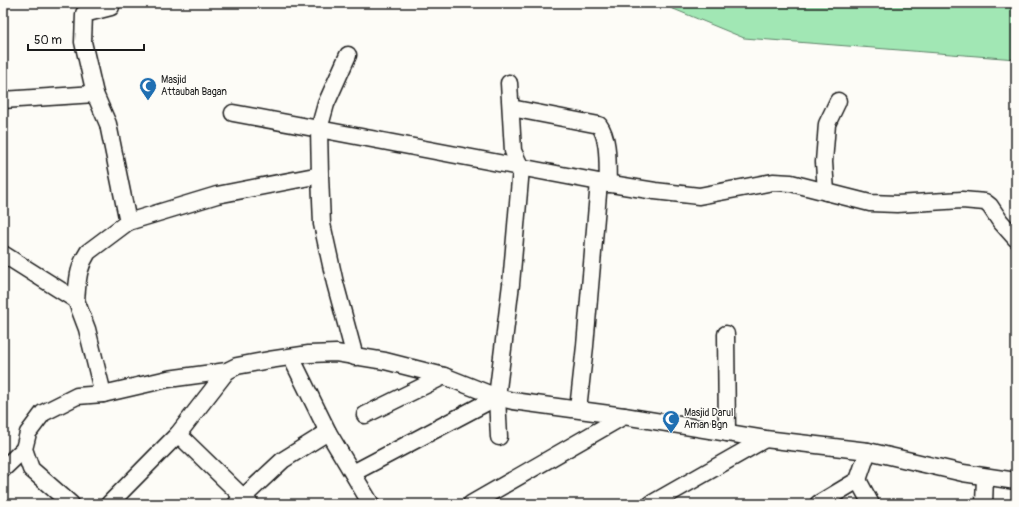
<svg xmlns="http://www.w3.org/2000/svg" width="1019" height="507" font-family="Pangolin,sans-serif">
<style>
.green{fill:#a1e7b4;stroke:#5e8268}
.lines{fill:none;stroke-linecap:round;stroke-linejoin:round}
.minor-casing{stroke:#1c1c1c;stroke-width:19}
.minor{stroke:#fdfcf7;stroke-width:16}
.labels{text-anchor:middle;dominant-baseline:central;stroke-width:3;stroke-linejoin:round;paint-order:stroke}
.poi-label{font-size:10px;fill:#1c1c1c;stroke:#fdfcf7;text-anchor:start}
</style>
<rect width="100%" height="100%" fill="#fdfcf7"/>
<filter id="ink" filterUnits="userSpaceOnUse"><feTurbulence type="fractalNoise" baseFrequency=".025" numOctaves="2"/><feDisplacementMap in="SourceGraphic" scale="8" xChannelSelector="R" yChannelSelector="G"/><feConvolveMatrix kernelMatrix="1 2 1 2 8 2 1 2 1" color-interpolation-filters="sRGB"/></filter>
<g filter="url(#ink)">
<!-- green -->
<path class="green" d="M 659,3 L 1016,3 L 1016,59 L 744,38 Z"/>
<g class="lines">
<defs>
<g id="minor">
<path d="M 348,55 L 326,104 L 319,129 L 599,182 L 655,191 L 699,196 L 773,182 L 791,183 L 870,203 L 897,204 L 962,200 L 985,202 L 990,206 L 1000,221 L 1016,239"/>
<path d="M 95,94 L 83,42 L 84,14 L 111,7"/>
<path d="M 3,100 L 95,94 L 108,124 L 128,222 L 88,252 C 77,269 78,281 76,300"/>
<path d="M 511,108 L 599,125 C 610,140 607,166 608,184"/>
<path d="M 320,175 L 322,224 L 335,283 L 355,357"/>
<path d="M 826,192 L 824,162 L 827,124 L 838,101"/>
<path d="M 128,222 L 217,195 L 320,175 L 319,129 L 233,113"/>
<path d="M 3,254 L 76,300 L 87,329 L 103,394 L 168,379 L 227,371 L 237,366 L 269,360 L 309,354 L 336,353 L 385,361 L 444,376 L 497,397 L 513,401 L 624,416 L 765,439 L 868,451 L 963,473 L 1016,481"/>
<path d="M 726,334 L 727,433"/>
<path d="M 291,357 L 328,432 L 371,504"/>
<path d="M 578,409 L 585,346 L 599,182"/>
<path d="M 365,415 L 444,376"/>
<path d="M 178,434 L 250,504"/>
<path d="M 499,437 L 497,397 L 511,284 L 521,168 L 513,151 L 509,83"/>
<path d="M 3,469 L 24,449"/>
<path d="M 353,473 L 497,397"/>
<path d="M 858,480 L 871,504"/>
<path d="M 71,504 L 31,469 L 24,449 L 28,433 L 43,413 L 77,396 L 103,394"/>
<path d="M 109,504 L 178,434 L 227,371"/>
<path d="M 236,504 L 283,460 L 328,432"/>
<path d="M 471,504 L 624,416"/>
<path d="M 651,504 L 765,439"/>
<path d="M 818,504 L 858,480 L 868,451"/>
<path d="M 984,504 L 985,477"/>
</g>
</defs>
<!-- minor casing -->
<use href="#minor" class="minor-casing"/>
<!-- minor -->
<use href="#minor" class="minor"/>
</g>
</g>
<!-- icons -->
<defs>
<symbol id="mosque-pin" viewBox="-11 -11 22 30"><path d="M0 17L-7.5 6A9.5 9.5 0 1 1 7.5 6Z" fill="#1f6fb2" stroke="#fdfcf7"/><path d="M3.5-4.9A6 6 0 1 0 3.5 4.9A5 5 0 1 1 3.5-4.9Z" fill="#fff"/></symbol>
</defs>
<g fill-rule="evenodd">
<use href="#mosque-pin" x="138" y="76" width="20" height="27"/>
<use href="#mosque-pin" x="661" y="409" width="20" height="27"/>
</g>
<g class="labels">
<!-- poi labels -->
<g class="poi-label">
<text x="161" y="80">Masjid<tspan x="161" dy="12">Attaubah Bagan</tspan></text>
<text x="684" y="413">Masjid Darul<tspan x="684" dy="12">Aman Bgn</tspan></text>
</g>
</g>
<!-- margin -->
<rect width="1019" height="507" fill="none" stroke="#fdfcf7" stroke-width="16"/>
<rect x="8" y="8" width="1003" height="491" fill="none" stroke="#1c1c1c" stroke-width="1.5" filter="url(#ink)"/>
<!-- scale -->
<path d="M28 44v6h116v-6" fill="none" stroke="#1c1c1c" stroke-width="2"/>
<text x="34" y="44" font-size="12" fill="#1c1c1c" stroke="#fdfcf7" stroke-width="3" paint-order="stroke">50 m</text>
</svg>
